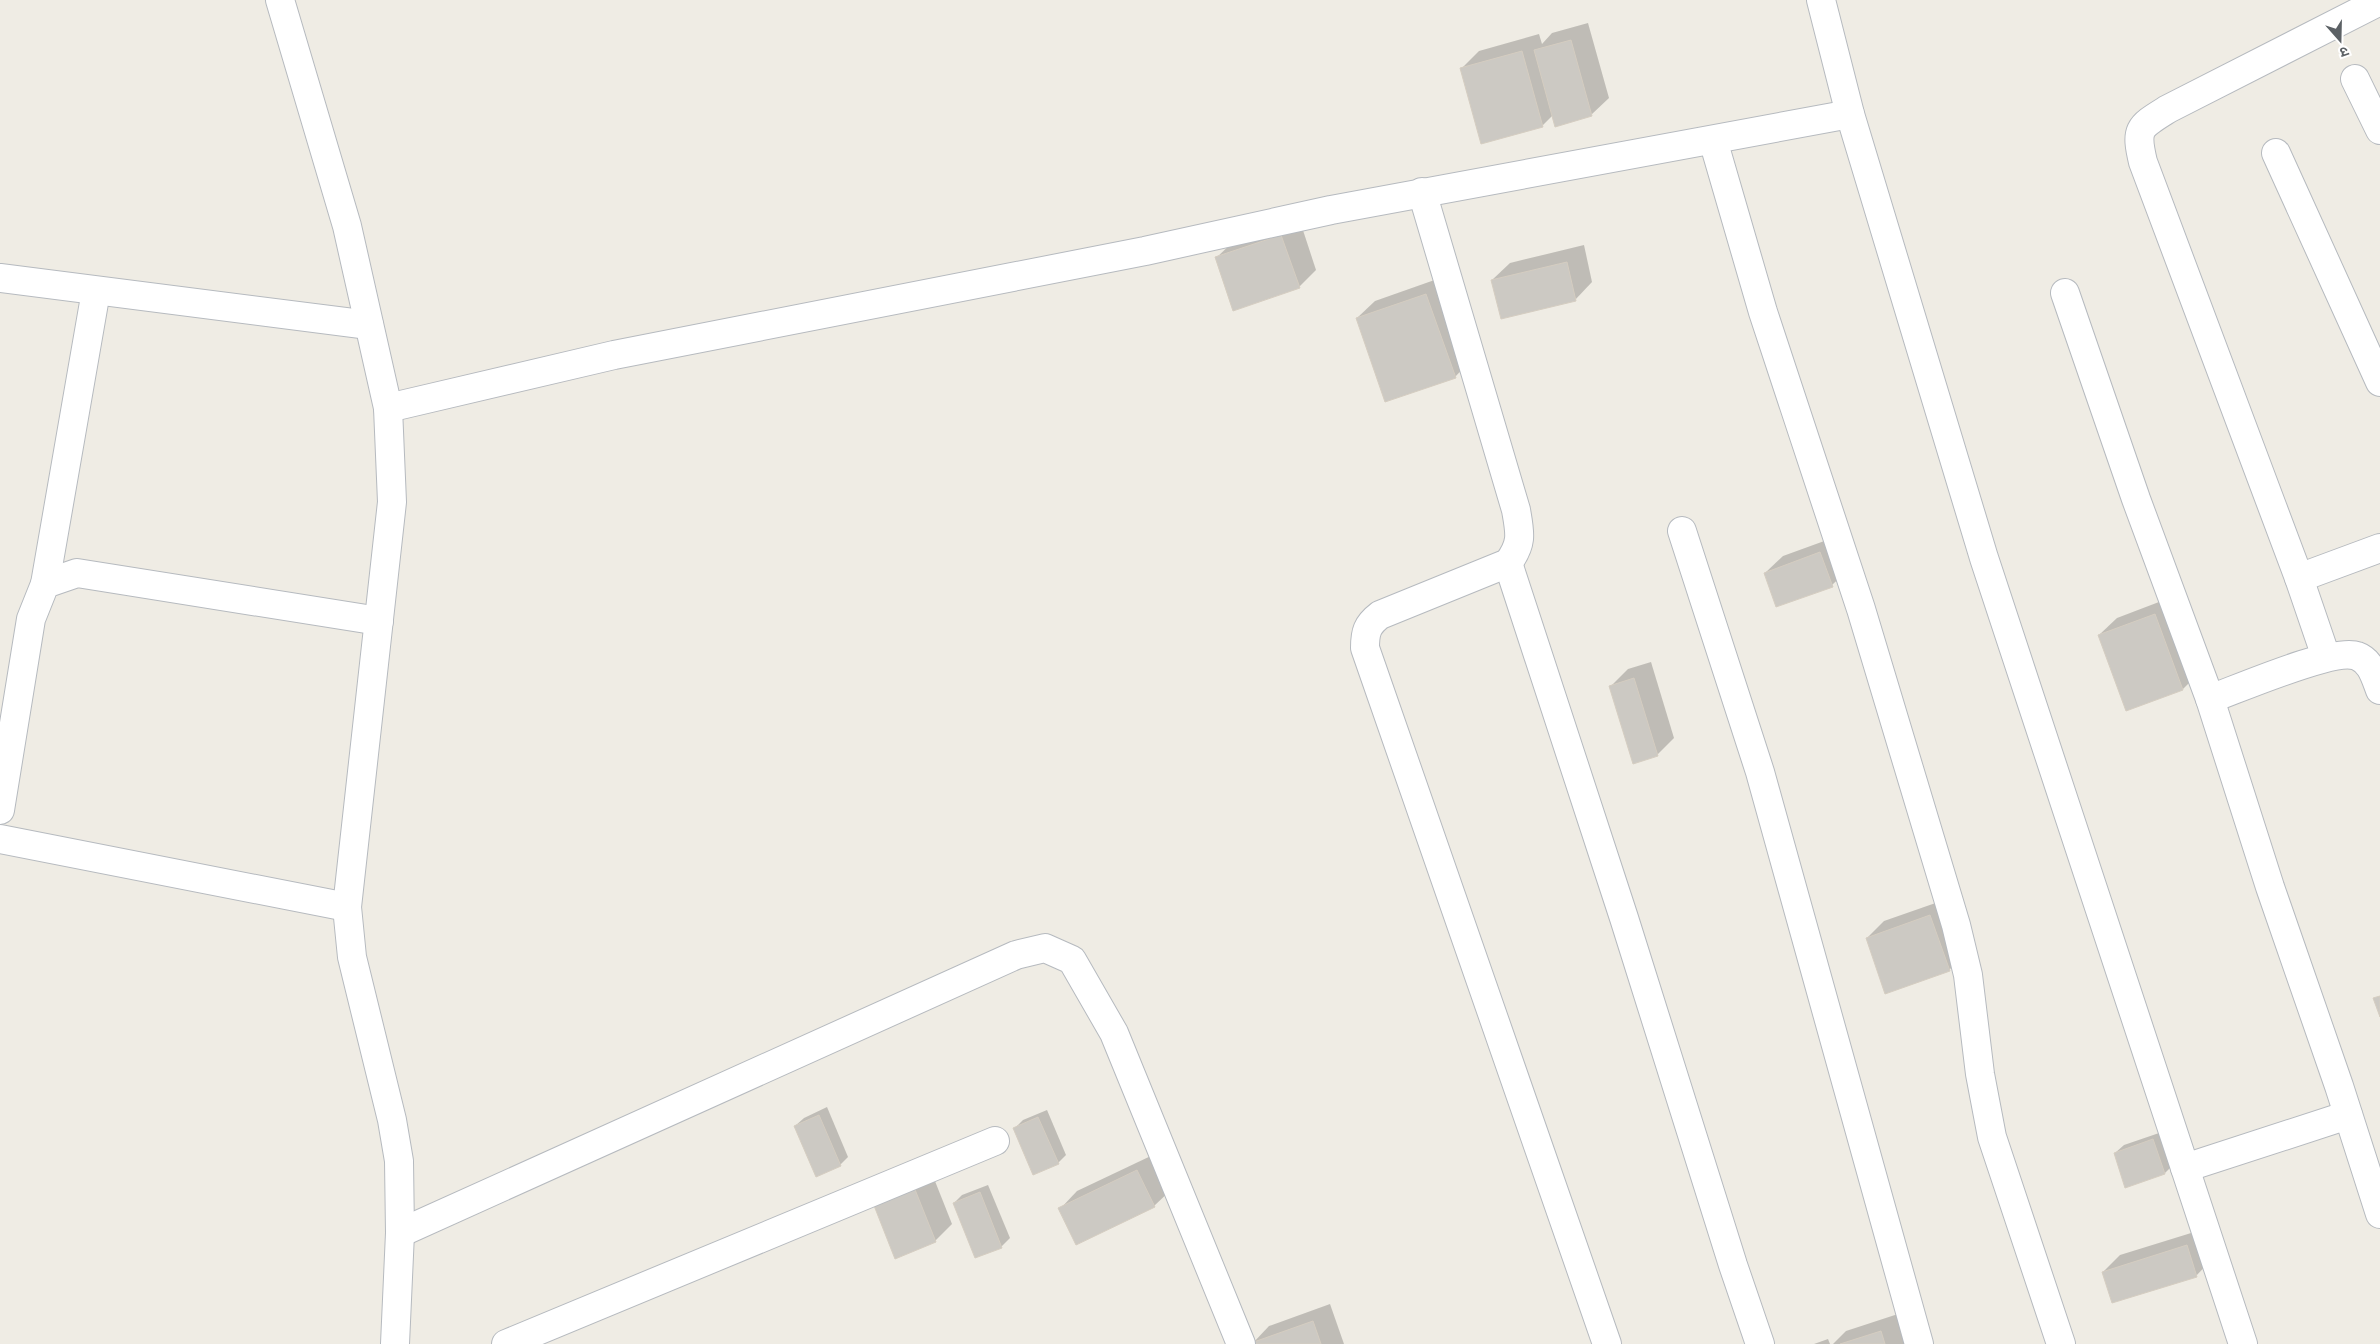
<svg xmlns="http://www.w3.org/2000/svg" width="2380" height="1344" font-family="'DM Sans','Noto Sans Devanagari',sans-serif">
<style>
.shadow{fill:#0003}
.building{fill:#ccc9c3;stroke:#d5cdc1}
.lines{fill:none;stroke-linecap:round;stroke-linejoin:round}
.street-casing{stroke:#b6babf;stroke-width:30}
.street{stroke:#fff;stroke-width:28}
</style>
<rect width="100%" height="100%" fill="#efece4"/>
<!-- shadow -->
<g class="shadow">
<path d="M 1588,23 L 1609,98 L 1591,115 L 1553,115 L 1542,126 L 1462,68 L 1479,51 L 1539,34 L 1542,44 L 1552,33 Z"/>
<path d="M 1299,218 L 1316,270 L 1299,287 L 1216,258 L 1234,241 Z"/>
<path d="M 1584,245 L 1592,282 L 1575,300 L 1492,280 L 1510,263 Z"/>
<path d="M 1443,277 L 1472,359 L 1455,377 L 1357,318 L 1375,301 Z"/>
<path d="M 1838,536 L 1850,568 L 1832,585 L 1765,573 L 1783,556 Z"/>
<path d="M 2172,597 L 2200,672 L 2183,689 L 2127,709 L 2099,635 L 2117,618 Z"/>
<path d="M 1651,662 L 1674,738 L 1657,755 L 1611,686 L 1628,669 Z"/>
<path d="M 1947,899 L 1967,953 L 1949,970 L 1867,938 L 1884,921 Z"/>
<path d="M 827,1107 L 848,1157 L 840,1165 L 795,1126 L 804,1118 Z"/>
<path d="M 1047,1110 L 1066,1155 L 1058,1163 L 1015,1128 L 1023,1120 Z"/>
<path d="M 2162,1132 L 2173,1165 L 2165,1173 L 2115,1153 L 2124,1145 Z"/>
<path d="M 1155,1154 L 1172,1189 L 1154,1206 L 1060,1209 L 1077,1191 Z"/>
<path d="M 931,1171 L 952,1224 L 935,1241 L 875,1203 Z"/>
<path d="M 988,1185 L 1010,1238 L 1001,1247 L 954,1203 L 962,1195 Z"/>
<path d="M 2204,1229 L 2213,1258 L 2196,1276 L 2103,1272 L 2120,1255 Z"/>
<path d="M 1330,1304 L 1344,1344 L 1252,1344 L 1269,1326 Z"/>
<path d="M 1898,1314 L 1908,1344 L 1833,1344 L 1846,1331 Z"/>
<path d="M 1828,1339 L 1830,1344 L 1814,1344 Z"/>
</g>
<!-- building -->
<g class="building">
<path d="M 1571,40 L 1592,116 L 1555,127 L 1534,50 Z"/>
<path d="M 1522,51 L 1543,127 L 1481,144 L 1460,68 Z"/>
<path d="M 1281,235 L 1300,288 L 1233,311 L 1215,257 Z"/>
<path d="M 1567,262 L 1576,301 L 1501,319 L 1491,280 Z"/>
<path d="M 1426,294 L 1456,378 L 1385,402 L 1356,318 Z"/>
<path d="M 1820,552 L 1833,587 L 1776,607 L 1764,573 Z"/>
<path d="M 2155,614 L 2183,690 L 2126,711 L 2098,635 Z"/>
<path d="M 1634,678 L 1658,756 L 1633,764 L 1609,686 Z"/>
<path d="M 1930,915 L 1950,971 L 1885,994 L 1866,938 Z"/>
<path d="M 2380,996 L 2380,1017 L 2373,998 Z"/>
<path d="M 819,1115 L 841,1166 L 816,1177 L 794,1126 Z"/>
<path d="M 1038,1117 L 1059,1164 L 1033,1175 L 1013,1128 Z"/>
<path d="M 2153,1139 L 2165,1174 L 2125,1188 L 2114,1153 Z"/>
<path d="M 1137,1170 L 1155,1207 L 1076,1245 L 1058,1208 Z"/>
<path d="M 914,1187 L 936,1242 L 895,1259 L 873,1203 Z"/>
<path d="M 980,1192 L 1002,1248 L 975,1258 L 953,1203 Z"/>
<path d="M 2187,1245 L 2197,1277 L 2112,1303 L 2102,1272 Z"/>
<path d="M 1313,1321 L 1321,1344 L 1251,1344 L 1251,1343 Z"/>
<path d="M 1881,1331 L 1885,1344 L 1840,1344 Z"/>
</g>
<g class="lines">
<defs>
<g id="street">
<path d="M 280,0 L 347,226 L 388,408 L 392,502 L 347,907 L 352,957 L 392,1120 L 399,1161 L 400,1233 L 395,1344"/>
<path d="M 1821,0 L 1850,114 L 1984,558 L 2243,1344"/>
<path d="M 2355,79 L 2380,130"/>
<path d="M 1713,140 L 1763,312 L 1861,609 L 1956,925 L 1968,975 L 1980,1074 L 1992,1137 L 2061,1344"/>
<path d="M 2276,153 L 2380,382"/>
<path d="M 1422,192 L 1516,510 C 1520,533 1523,543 1508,563 L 1380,615 C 1367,625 1365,632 1365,648 L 1607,1344"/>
<path d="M 0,278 L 369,325"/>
<path d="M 2065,293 L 2136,499 L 2210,699 L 2270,887 L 2339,1086 L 2380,1214"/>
<path d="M 388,408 L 614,355 L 1145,251 L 1331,210 L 1850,114"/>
<path d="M 1682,531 L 1760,772 L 1919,1344"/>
<path d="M 1508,563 L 1624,918 L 1733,1265 L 1760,1344"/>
<path d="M 2299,578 L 2380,548"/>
<path d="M 45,584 L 96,291"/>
<path d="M 2326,657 L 2299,578 L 2143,162 C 2135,128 2139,127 2168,109 L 2380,1"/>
<path d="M 2210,699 C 2238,689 2334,647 2357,656 C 2371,661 2375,677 2380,690"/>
<path d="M 0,810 L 31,619 L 45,584 L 77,573 L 379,621"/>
<path d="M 0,839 L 347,907"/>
<path d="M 2185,1168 L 2348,1115"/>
<path d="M 400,1233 L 1016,955 L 1045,948 L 1072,960 L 1114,1033 L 1241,1344"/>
<path d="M 506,1344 L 995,1141"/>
</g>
</defs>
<!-- street casing -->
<use href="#street" class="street-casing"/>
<!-- street -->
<use href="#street" class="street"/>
</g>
<!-- north arrow -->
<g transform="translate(2340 40) rotate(160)" stroke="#ffffff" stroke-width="4" paint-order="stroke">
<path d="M0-4L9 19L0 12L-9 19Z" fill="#5c6165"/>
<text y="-8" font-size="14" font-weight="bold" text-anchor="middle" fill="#5c6165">उ</text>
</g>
</svg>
